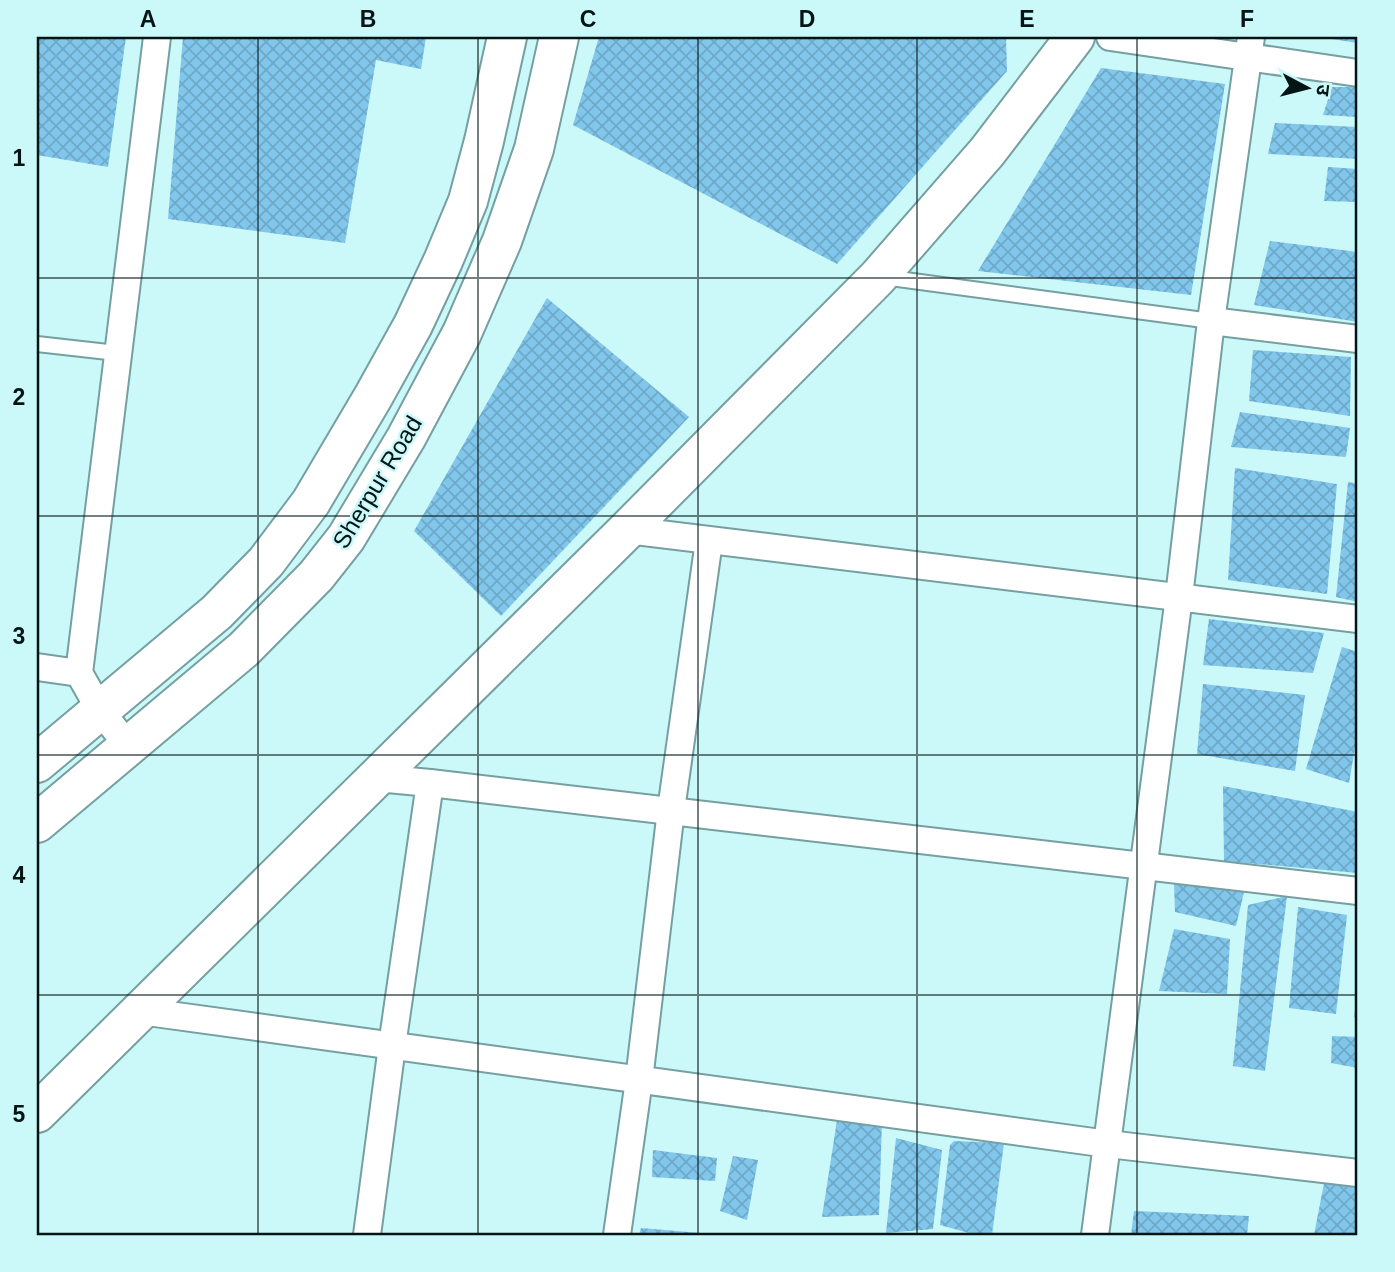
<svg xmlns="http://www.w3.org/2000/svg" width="1395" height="1272" font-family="Helvetica,'Noto Sans Devanagari',sans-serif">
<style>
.building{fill:url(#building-cross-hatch)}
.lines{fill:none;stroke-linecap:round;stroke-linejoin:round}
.lane-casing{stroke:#759fa0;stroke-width:18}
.street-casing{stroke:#759fa0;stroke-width:30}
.secondary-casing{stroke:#759fa0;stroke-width:42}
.lane{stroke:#fff;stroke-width:14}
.street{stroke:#fff;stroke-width:26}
.secondary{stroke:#fff;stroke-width:38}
.grid{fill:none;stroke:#051515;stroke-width:2;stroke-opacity:0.55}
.labels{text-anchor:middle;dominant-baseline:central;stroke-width:5;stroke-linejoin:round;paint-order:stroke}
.street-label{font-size:24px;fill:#051515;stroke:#cbf8f9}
.neatline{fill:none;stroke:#051515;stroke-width:2.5}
.grid-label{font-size:23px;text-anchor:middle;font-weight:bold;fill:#051515}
</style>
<defs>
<pattern id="building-cross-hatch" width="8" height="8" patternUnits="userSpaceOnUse" patternTransform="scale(1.75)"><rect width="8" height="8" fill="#81c6eb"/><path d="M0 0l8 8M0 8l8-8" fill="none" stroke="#6ea9c9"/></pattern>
</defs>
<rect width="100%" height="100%" fill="#cbf8f9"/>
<!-- building -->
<g class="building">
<path d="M 37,37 L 126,37 L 108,167 L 37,155 Z"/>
<path d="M 183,37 L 426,37 L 421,69 L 376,60 L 345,243 L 168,219 Z"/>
<path d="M 599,37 L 1006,37 L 1007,71 L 837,264 L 573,125 Z"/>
<path d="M 1325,37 L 1358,37 L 1358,43 L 1325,38 Z"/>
<path d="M 1101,68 L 1225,84 L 1191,295 L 978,271 Z"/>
<path d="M 1332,87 L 1358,87 L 1358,117 L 1323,115 Z"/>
<path d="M 1275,123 L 1358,127 L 1358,159 L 1268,154 Z"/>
<path d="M 1328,167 L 1358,169 L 1358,202 L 1324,201 Z"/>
<path d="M 1270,241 L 1358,252 L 1358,322 L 1254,305 Z"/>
<path d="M 547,298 L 689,417 L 501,616 L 414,531 Z"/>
<path d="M 1253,350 L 1351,357 L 1350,416 L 1249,401 Z"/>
<path d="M 1240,412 L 1350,428 L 1346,457 L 1231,447 Z"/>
<path d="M 1235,468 L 1337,484 L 1327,594 L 1228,580 Z"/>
<path d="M 1348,482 L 1358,484 L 1358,602 L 1336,597 Z"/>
<path d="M 1209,619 L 1324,633 L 1313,673 L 1203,665 Z"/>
<path d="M 1342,647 L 1358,652 L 1358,730 L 1349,783 L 1306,769 Z"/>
<path d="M 1203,684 L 1305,695 L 1295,771 L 1197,754 Z"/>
<path d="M 1223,786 L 1358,812 L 1358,873 L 1224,861 Z"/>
<path d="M 1174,882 L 1244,892 L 1236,926 L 1175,912 Z"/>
<path d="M 1287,896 L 1265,1071 L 1233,1066 L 1248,905 Z"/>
<path d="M 1298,907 L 1347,915 L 1336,1014 L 1289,1008 Z"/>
<path d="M 1174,929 L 1230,939 L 1227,994 L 1159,991 Z"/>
<path d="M 1357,997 L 1358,997 L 1358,1018 L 1354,1017 Z"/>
<path d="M 1332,1036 L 1358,1037 L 1358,1068 L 1331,1063 Z"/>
<path d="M 837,1120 L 882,1121 L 879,1215 L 822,1217 Z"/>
<path d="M 896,1138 L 942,1150 L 933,1229 L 886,1233 Z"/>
<path d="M 954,1141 L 1004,1143 L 992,1235 L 976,1235 L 940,1225 L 950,1145 Z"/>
<path d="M 653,1150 L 717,1158 L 715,1181 L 652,1177 Z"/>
<path d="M 733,1156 L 758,1160 L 747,1220 L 720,1211 Z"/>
<path d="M 1325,1178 L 1358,1186 L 1358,1235 L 1314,1235 Z"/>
<path d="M 1134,1211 L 1249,1216 L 1247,1235 L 1131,1235 Z"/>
<path d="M 641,1228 L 700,1233 L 700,1235 L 639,1235 Z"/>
</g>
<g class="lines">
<defs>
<g id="lane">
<path d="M 883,277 L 1211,321"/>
<path d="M 37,344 L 117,353"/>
</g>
<g id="street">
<path d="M 1110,37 L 1358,73"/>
<path d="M 1211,321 L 1358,339"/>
<path d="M 627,530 L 1358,619"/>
<path d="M 37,667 L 79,673"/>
<path d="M 128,746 L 100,710 L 79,673 L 157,37"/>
<path d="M 430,783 L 1358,891"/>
<path d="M 140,1011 L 1108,1144 L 1358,1173"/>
<path d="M 367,1235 L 392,1046 L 430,783 L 377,778"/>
<path d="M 617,1235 L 639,1080 L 671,810 L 709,541"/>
<path d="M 1095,1235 L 1179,597 L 1211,321 L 1251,37"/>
</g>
<g id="secondary">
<path d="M 37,763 L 217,612 L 266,562 L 311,502 L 373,397 L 413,325 L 443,261 L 468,201 L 484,141 L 507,37"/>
<path d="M 37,823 L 244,649 L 316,576 L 346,538 L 406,438 L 462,333 L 502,241 L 534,149 L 559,37"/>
<path d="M 37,1113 L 627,530 L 878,277 L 987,152 L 1075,37"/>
</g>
</defs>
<!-- lane casing -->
<use href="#lane" class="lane-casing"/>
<!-- street casing -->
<use href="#street" class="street-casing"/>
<!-- secondary casing -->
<use href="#secondary" class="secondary-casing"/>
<!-- lane -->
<use href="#lane" class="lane"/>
<!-- street -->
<use href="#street" class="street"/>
<!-- secondary -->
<use href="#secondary" class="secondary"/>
</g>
<!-- grid -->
<path class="grid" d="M 258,37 L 258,1235M 478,37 L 478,1235M 698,37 L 698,1235M 917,37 L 917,1235M 1137,37 L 1137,1235M 37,278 L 1358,278M 37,516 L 1358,516M 37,755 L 1358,755M 37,995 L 1358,995"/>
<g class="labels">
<!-- street labels -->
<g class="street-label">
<text transform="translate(377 482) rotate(-59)">Sherpur Road</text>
</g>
</g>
<!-- border -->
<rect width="1395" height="1272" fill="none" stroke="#cbf8f9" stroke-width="77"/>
<!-- north arrow -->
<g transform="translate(1307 88) rotate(97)" stroke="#cbf8f9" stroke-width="5" paint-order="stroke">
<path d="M0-5L12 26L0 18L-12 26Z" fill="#051515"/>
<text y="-10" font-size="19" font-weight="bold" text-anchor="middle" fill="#051515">उ</text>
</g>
<rect x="38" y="38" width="1318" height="1196" class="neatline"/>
<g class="grid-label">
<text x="148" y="27">A</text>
<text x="368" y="27">B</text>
<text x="588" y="27">C</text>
<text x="807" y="27">D</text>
<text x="1027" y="27">E</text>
<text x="1247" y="27">F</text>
<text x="19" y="166">1</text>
<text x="19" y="405">2</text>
<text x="19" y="644">3</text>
<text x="19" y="883">4</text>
<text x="19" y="1122">5</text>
</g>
</svg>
